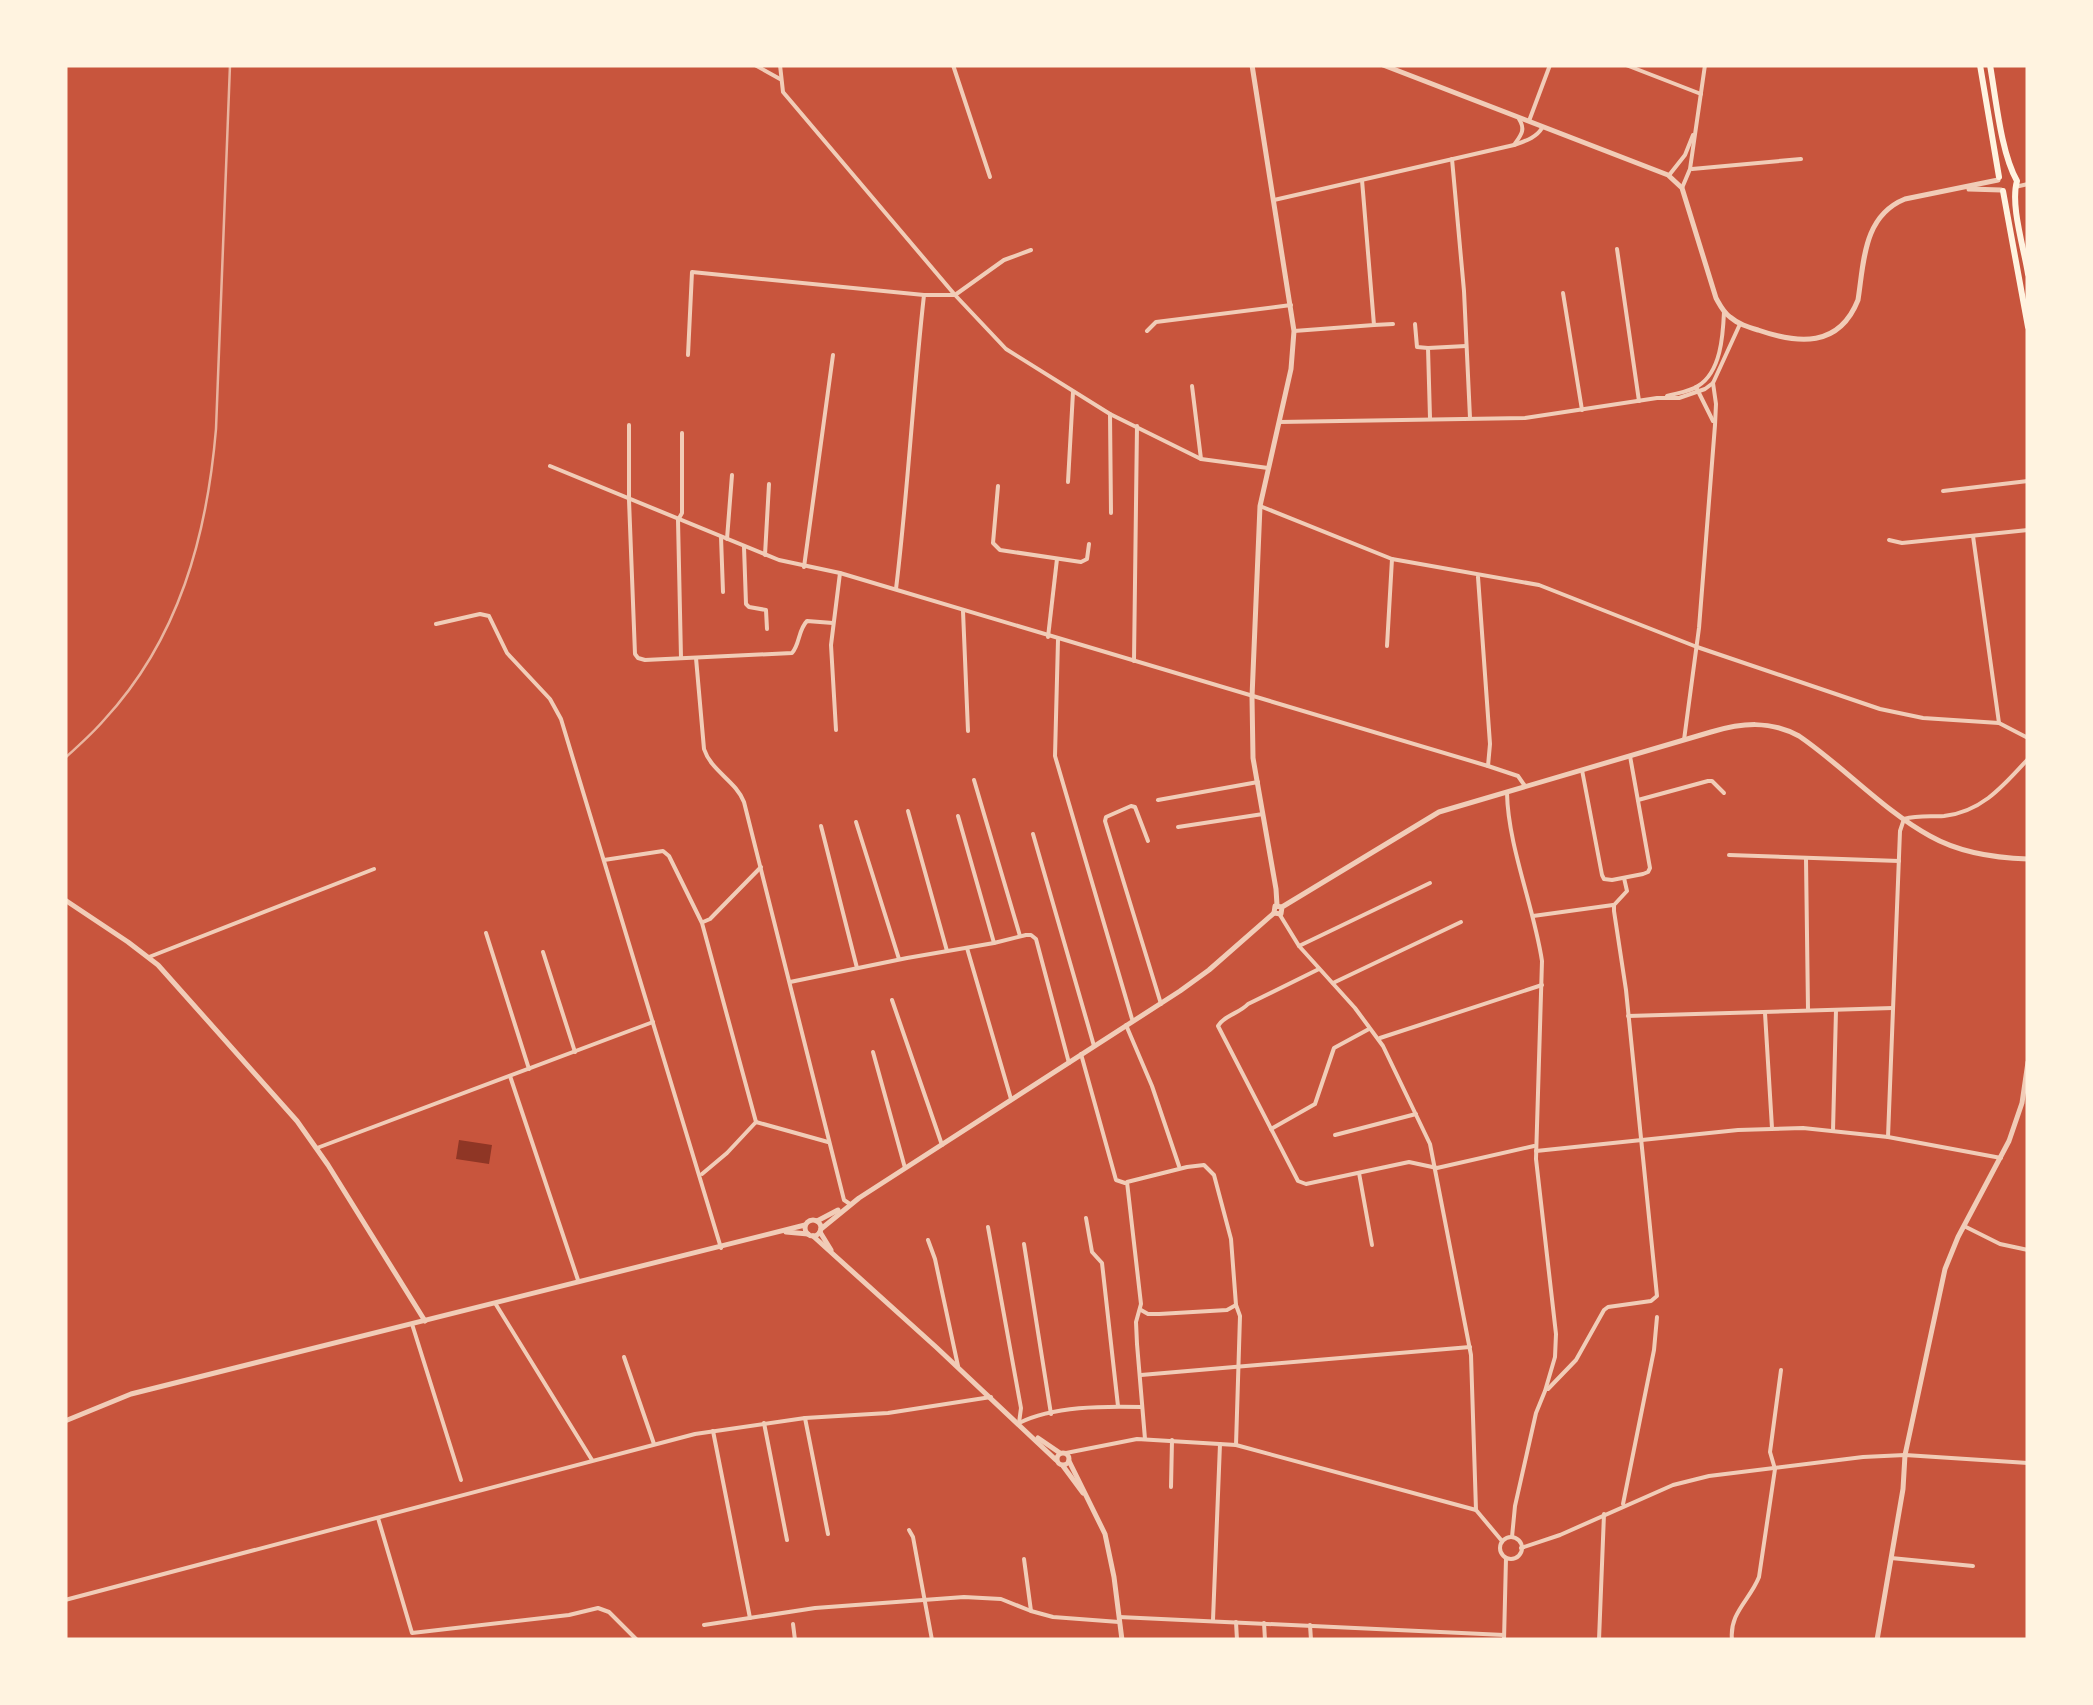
<svg xmlns="http://www.w3.org/2000/svg" width="2093" height="1705" font-family="Signika,sans-serif">
<style>
.water{fill:#8f3625}
.lines{fill:none;stroke-linecap:round;stroke-linejoin:round}
.minor{stroke:#f1ccb7;stroke-width:4}
.tertiary{stroke:#f1ccb7;stroke-width:5}
.primary{stroke:#fff3e0;stroke-width:6}
.rail{stroke:#e9b49f;stroke-width:2.5}
</style>
<rect width="100%" height="100%" fill="#c8553d"/>
<!-- water -->
<path class="water" d="M 459,1140 L 492,1145 L 489,1164 L 456,1159 Z"/>
<g class="lines">
<!-- minor -->
<g class="minor">
<path d="M 755,65 L 780,79"/>
<path d="M 780,65 L 783,92 L 955,295 L 1006,349 L 1110,414 L 1201,459 L 1268,468"/>
<path d="M 953,65 L 990,177"/>
<path d="M 1626,65 L 1701,94"/>
<path d="M 1529,121 L 1550,65"/>
<path d="M 1514,145 C 1521,135 1526,130 1519,119"/>
<path d="M 1452,159 L 1464,291 L 1470,418"/>
<path d="M 1692,169 L 1801,159"/>
<path d="M 1670,174 L 1685,155 L 1693,135"/>
<path d="M 2015,187 L 2028,184"/>
<path d="M 1682,188 L 1690,169 L 1705,65"/>
<path d="M 1274,200 L 1514,145 C 1525,141 1536,138 1542,128"/>
<path d="M 1617,249 L 1639,401"/>
<path d="M 1563,293 L 1582,410"/>
<path d="M 1415,324 L 1417,347 L 1428,348"/>
<path d="M 1374,325 L 1393,324"/>
<path d="M 1147,331 L 1156,322 L 1291,305"/>
<path d="M 1294,331 L 1374,325 L 1362,180"/>
<path d="M 688,355 L 692,272 L 924,295 L 955,295 L 1004,260 L 1031,250"/>
<path d="M 1192,386 L 1201,459"/>
<path d="M 1696,387 L 1713,421"/>
<path d="M 1667,396 C 1677,393 1689,392 1698,386 C 1721,372 1723,335 1724,312"/>
<path d="M 1110,414 L 1111,513"/>
<path d="M 1430,418 L 1428,348 L 1466,346"/>
<path d="M 1279,422 L 1525,418 L 1657,398 L 1679,398 L 1705,389 L 1713,383 L 1740,324"/>
<path d="M 629,425 L 629,500 L 635,654 L 638,658 L 645,660 L 792,653 C 800,644 798,630 807,621 L 833,623"/>
<path d="M 550,466 L 779,560 L 840,573 L 1488,766 L 1518,776 L 1525,786"/>
<path d="M 1068,482 L 1073,392"/>
<path d="M 998,486 L 993,543 L 1000,550 L 1081,562 L 1087,559 L 1089,544"/>
<path d="M 1943,491 L 2028,481"/>
<path d="M 1260,506 L 1392,559 L 1539,585 L 1697,647 L 1880,709 L 1923,718 L 1999,723 L 2028,738"/>
<path d="M 1973,536 L 1999,723"/>
<path d="M 721,537 L 723,592"/>
<path d="M 727,539 L 732,475"/>
<path d="M 1889,540 L 1902,543 L 2028,530"/>
<path d="M 744,547 L 746,604 L 749,607 L 766,610 L 767,629"/>
<path d="M 765,555 L 769,484"/>
<path d="M 804,567 L 833,355"/>
<path d="M 1478,577 L 1490,744 L 1488,766"/>
<path d="M 896,589 C 908,491 913,393 924,295"/>
<path d="M 963,611 L 968,731"/>
<path d="M 436,624 L 480,614 L 489,616 L 507,653 L 550,699 L 561,719 L 721,1248"/>
<path d="M 1048,637 L 1057,559"/>
<path d="M 1058,640 L 1055,756 L 1132,1019"/>
<path d="M 1387,646 L 1392,559"/>
<path d="M 681,658 L 678,520 L 682,513 L 682,433"/>
<path d="M 696,658 L 704,749 C 711,771 736,781 744,802 L 844,1200 L 850,1204"/>
<path d="M 1134,661 L 1137,426"/>
<path d="M 836,730 L 831,645 L 840,573"/>
<path d="M 1684,740 L 1699,628 L 1715,425 L 1716,404 L 1713,383"/>
<path d="M 1582,770 L 1602,875 L 1604,879 L 1612,880 L 1643,874 L 1648,872 L 1650,868 L 1630,756"/>
<path d="M 974,780 L 1020,936"/>
<path d="M 1507,793 C 1508,846 1534,907 1542,961 L 1536,1159 L 1556,1334 L 1555,1357 L 1545,1391 L 1536,1413 L 1515,1506 L 1512,1537"/>
<path d="M 1158,800 L 1258,782"/>
<path d="M 1638,800 L 1708,781 L 1712,781 L 1724,793"/>
<path d="M 908,811 L 947,951"/>
<path d="M 958,816 L 994,943 L 1026,935 L 1031,935 L 1036,939 L 1069,1063"/>
<path d="M 856,822 L 899,959"/>
<path d="M 821,826 L 857,968"/>
<path d="M 1178,827 L 1263,814"/>
<path d="M 1033,834 L 1094,1046"/>
<path d="M 1148,841 L 1135,807 L 1131,806 L 1106,817 L 1105,821 L 1161,1004"/>
<path d="M 1729,855 L 1899,861"/>
<path d="M 1806,859 L 1808,1010"/>
<path d="M 604,860 L 663,851 L 669,856 L 702,923 L 756,1122"/>
<path d="M 1280,915 L 1299,946 L 1355,1008 L 1383,1046 L 1430,1144 L 1471,1355 L 1476,1510 L 1502,1541"/>
<path d="M 1533,916 L 1613,905"/>
<path d="M 703,922 L 710,919 L 761,867"/>
<path d="M 486,933 L 529,1069"/>
<path d="M 1299,946 L 1430,883"/>
<path d="M 967,948 L 1011,1099"/>
<path d="M 543,952 L 575,1052"/>
<path d="M 149,957 L 374,869"/>
<path d="M 1319,969 L 1248,1004 C 1240,1013 1223,1016 1218,1026 L 1298,1181 L 1306,1184 L 1409,1162 L 1437,1168 L 1534,1146"/>
<path d="M 790,982 L 907,958 L 994,943"/>
<path d="M 1333,983 L 1461,922"/>
<path d="M 892,1000 L 942,1145"/>
<path d="M 1765,1013 L 1772,1128"/>
<path d="M 1628,1016 L 1893,1008"/>
<path d="M 1126,1025 L 1152,1086 L 1179,1166"/>
<path d="M 1380,1038 L 1542,985"/>
<path d="M 873,1052 L 905,1168"/>
<path d="M 1081,1054 L 1116,1180 L 1125,1183"/>
<path d="M 510,1076 L 578,1280"/>
<path d="M 1271,1129 L 1315,1104 L 1334,1048 L 1369,1029"/>
<path d="M 1833,1131 L 1836,1010"/>
<path d="M 1335,1135 L 1416,1114"/>
<path d="M 1888,1137 L 1900,831 L 1904,819 C 1918,815 1930,817 1944,816 C 1982,812 2004,785 2028,759"/>
<path d="M 317,1148 L 653,1022"/>
<path d="M 1536,1151 L 1738,1130 L 1803,1128 L 1888,1137 L 2001,1158"/>
<path d="M 1359,1173 L 1372,1245"/>
<path d="M 702,1174 L 727,1153 L 756,1122 L 828,1142"/>
<path d="M 1086,1218 L 1092,1252 L 1102,1263 L 1118,1406"/>
<path d="M 1964,1226 L 2000,1244 L 2028,1250"/>
<path d="M 988,1227 L 1021,1408 L 1019,1423"/>
<path d="M 928,1240 L 935,1259 L 958,1366"/>
<path d="M 1024,1244 L 1051,1414"/>
<path d="M 495,1303 L 592,1460"/>
<path d="M 1141,1310 L 1148,1314 L 1159,1314 L 1227,1310 L 1236,1305"/>
<path d="M 412,1324 L 461,1480"/>
<path d="M 624,1357 L 654,1444"/>
<path d="M 1141,1375 L 1470,1347"/>
<path d="M 1548,1389 L 1576,1360 L 1604,1310 L 1608,1307 L 1651,1301 L 1657,1296 L 1626,990 L 1614,911 L 1614,905 L 1627,891 L 1624,878"/>
<path d="M 805,1418 L 828,1534"/>
<path d="M 764,1423 L 787,1540"/>
<path d="M 1019,1423 C 1053,1406 1104,1406 1142,1407"/>
<path d="M 713,1431 L 750,1618"/>
<path d="M 1145,1439 L 1137,1344 L 1136,1322 L 1141,1304 L 1127,1182 L 1187,1167 L 1204,1165 L 1214,1175 L 1231,1239 L 1236,1305 L 1240,1316 L 1236,1445"/>
<path d="M 1066,1453 L 1137,1439 L 1236,1445 L 1476,1510"/>
<path d="M 1171,1487 L 1172,1440"/>
<path d="M 1623,1504 L 1654,1350 L 1657,1317"/>
<path d="M 378,1518 L 412,1633 L 569,1615 L 598,1608 L 609,1612 L 637,1640"/>
<path d="M 909,1530 L 913,1537 L 932,1640"/>
<circle cx="1511" cy="1548" r="11"/>
<path d="M 1521,1548 L 1560,1535 L 1673,1485 L 1709,1476 L 1863,1457 L 1905,1455 L 2028,1463"/>
<path d="M 1891,1558 L 1973,1566"/>
<path d="M 1024,1559 L 1031,1611"/>
<path d="M 65,1600 L 695,1434 L 805,1418 L 888,1413 L 991,1397"/>
<path d="M 1119,1617 L 1504,1635"/>
<path d="M 1213,1620 L 1220,1444"/>
<path d="M 1236,1622 L 1237,1640"/>
<path d="M 1264,1623 L 1265,1640"/>
<path d="M 793,1624 L 795,1640"/>
<path d="M 704,1625 L 815,1608 L 964,1597 L 1001,1599 L 1031,1611 L 1053,1617 L 1119,1622"/>
<path d="M 1310,1625 L 1311,1640"/>
<path d="M 1504,1640 L 1506,1558"/>
<path d="M 1599,1640 L 1604,1514"/>
<path d="M 1732,1640 C 1729,1613 1750,1600 1759,1577 L 1775,1469 L 1770,1452 L 1781,1370"/>
</g>
<!-- tertiary -->
<g class="tertiary">
<path d="M 1252,65 L 1294,331 L 1291,369 L 1260,506 L 1252,697 L 1253,758 L 1276,889 L 1277,905"/>
<path d="M 1383,65 L 1668,175 L 1682,188 L 1716,298 C 1720,305 1723,312 1730,317 C 1738,324 1748,327 1758,330 C 1798,344 1839,348 1858,300 C 1864,262 1863,216 1905,199 L 1998,180"/>
<path d="M 1969,189 L 2001,190"/>
<path d="M 65,900 L 128,942 L 158,965 L 297,1121 L 328,1165 L 425,1321"/>
<path d="M 1282,907 L 1281,914 L 1274,913 L 1275,906 L 1282,907 L 1439,812 L 1711,732 C 1742,723 1769,720 1799,736 C 1843,766 1884,811 1930,836 C 1960,853 1994,858 2028,859"/>
<circle cx="813" cy="1228" r="8"/>
<path d="M 817,1221 L 838,1210"/>
<path d="M 821,1229 L 859,1198 L 1180,991 L 1209,970 L 1274,913"/>
<path d="M 786,1232 L 808,1234"/>
<path d="M 820,1232 L 831,1250"/>
<path d="M 813,1236 L 936,1347 L 1056,1460"/>
<path d="M 65,1421 L 131,1394 L 805,1225"/>
<path d="M 1038,1438 L 1060,1453"/>
<circle cx="1063" cy="1459" r="6"/>
<path d="M 1069,1461 L 1105,1534 L 1114,1577 L 1122,1640"/>
<path d="M 1063,1466 L 1083,1493"/>
<path d="M 1877,1640 L 1903,1489 L 1905,1455 L 1945,1269 L 1958,1237 L 2009,1141 L 2022,1103 L 2028,1062"/>
</g>
<!-- primary -->
<g class="primary">
<path d="M 1980,65 L 1999,177"/>
<path d="M 1990,65 C 1996,99 2001,153 2017,181 C 2010,205 2024,248 2028,274"/>
<path d="M 2003,191 L 2028,327"/>
</g>
<!-- rail -->
<path class="rail" d="M 65,758 C 78,746 92,734 104,720 C 179,639 207,536 216,429 L 230,65"/>
</g>
<!-- border -->
<rect width="2093" height="1705" fill="none" stroke="#fff3e0" stroke-width="135"/>
</svg>
